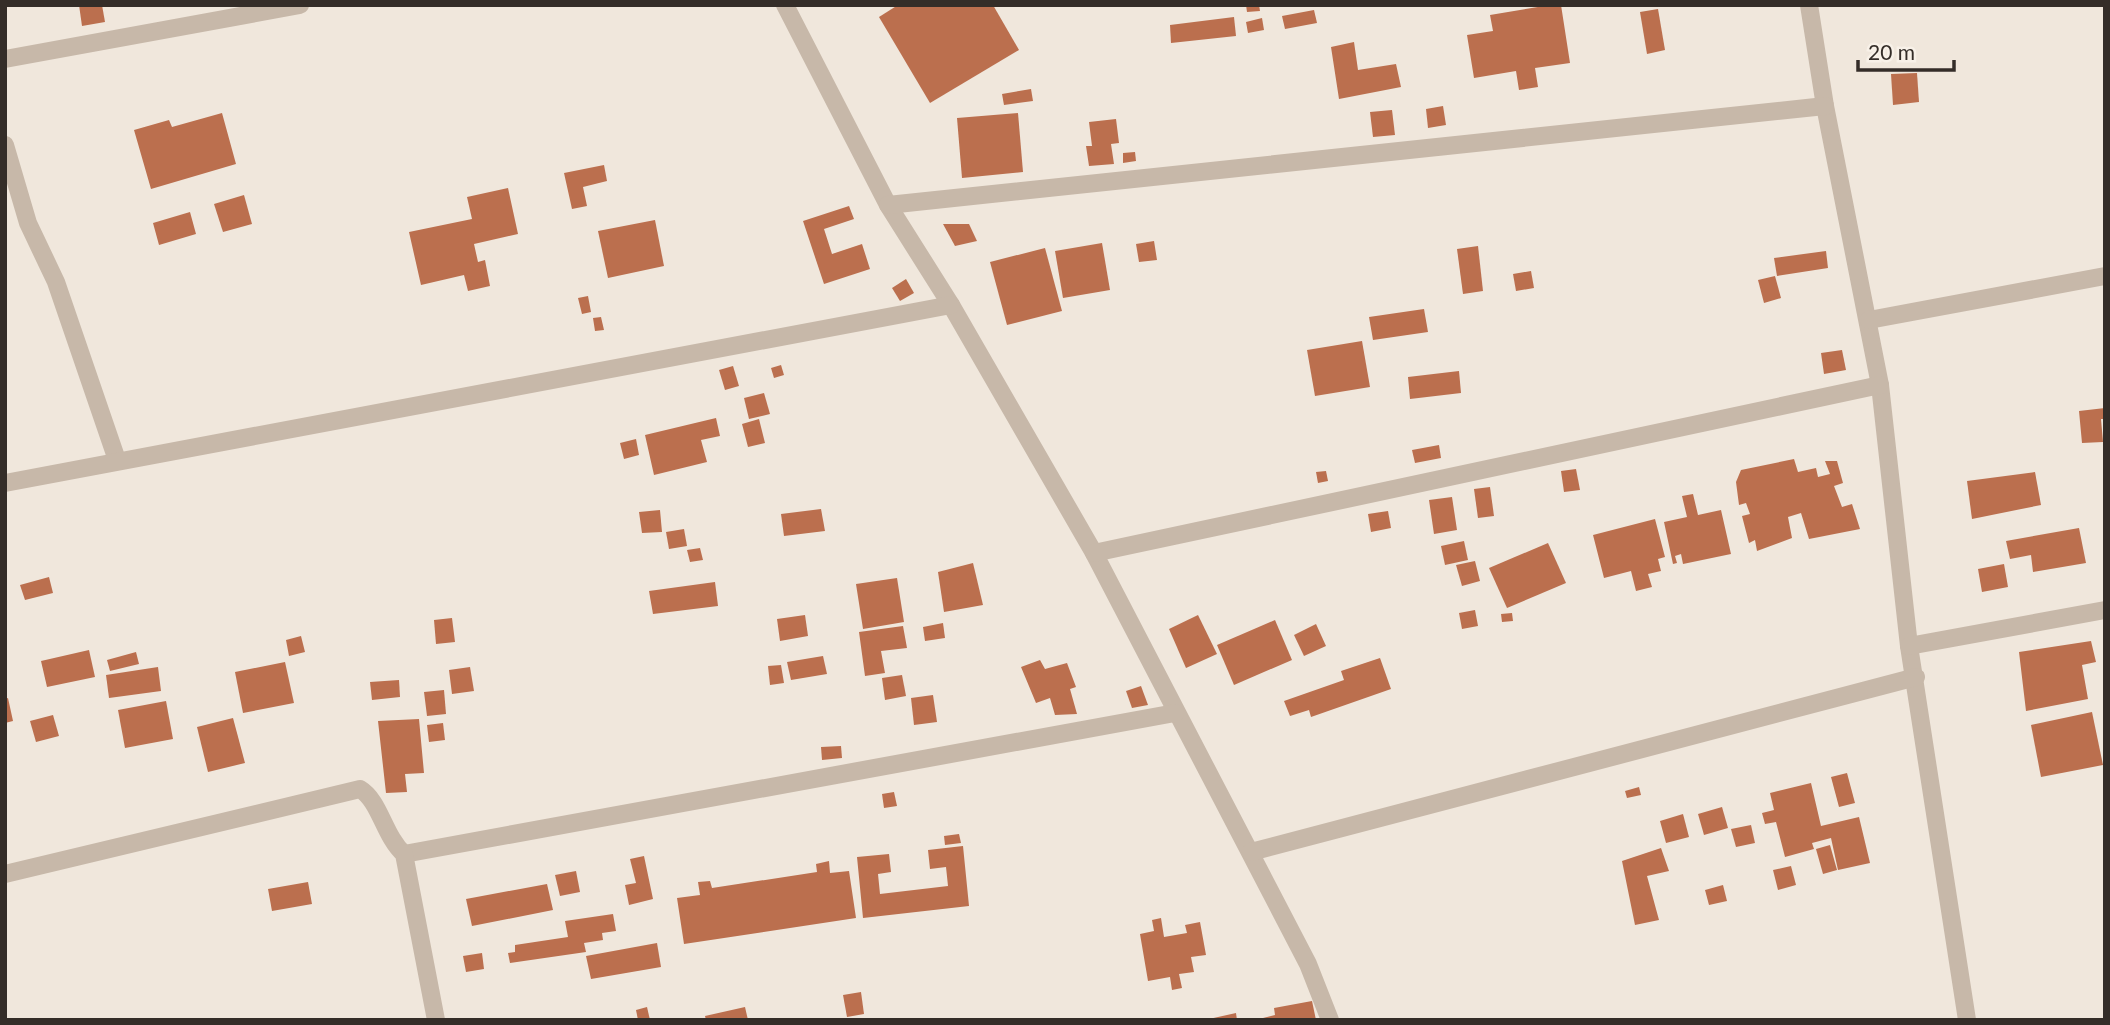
<svg xmlns="http://www.w3.org/2000/svg" width="2110" height="1025" font-family="Lato,sans-serif">
<style>
.building{fill:#bb6f4e}
.lines{fill:none;stroke-linecap:round;stroke-linejoin:round}
.minor{stroke:#c7b8a9;stroke-width:18}
</style>
<rect width="100%" height="100%" fill="#f0e7dc"/>
<!-- building -->
<g class="building">
<path d="M 79,5 L 102,5 L 105,22 L 82,26 Z"/>
<path d="M 898,5 L 993,5 L 1019,50 L 930,103 L 879,17 Z"/>
<path d="M 1246,5 L 1259,5 L 1260,11 L 1247,12 Z"/>
<path d="M 1550,5 L 1561,5 L 1570,63 L 1535,68 L 1538,87 L 1519,90 L 1516,71 L 1474,78 L 1467,35 L 1493,31 L 1490,15 Z"/>
<path d="M 1658,9 L 1665,50 L 1647,54 L 1640,12 Z"/>
<path d="M 1314,10 L 1317,23 L 1285,29 L 1282,16 Z"/>
<path d="M 1234,17 L 1236,36 L 1171,43 L 1170,25 Z"/>
<path d="M 1262,18 L 1264,30 L 1248,33 L 1246,22 Z"/>
<path d="M 1354,42 L 1358,70 L 1396,64 L 1401,87 L 1339,99 L 1331,47 Z"/>
<path d="M 1917,73 L 1919,102 L 1893,105 L 1891,74 Z"/>
<path d="M 1031,89 L 1033,101 L 1004,105 L 1002,94 Z"/>
<path d="M 1443,106 L 1446,125 L 1428,128 L 1426,109 Z"/>
<path d="M 1392,110 L 1395,135 L 1373,137 L 1370,112 Z"/>
<path d="M 222,113 L 236,164 L 151,189 L 134,130 L 169,120 L 172,127 Z"/>
<path d="M 1018,113 L 1023,172 L 962,178 L 957,118 Z"/>
<path d="M 1116,119 L 1119,143 L 1111,144 L 1114,164 L 1089,166 L 1086,146 L 1092,146 L 1089,122 Z"/>
<path d="M 1135,152 L 1136,161 L 1123,163 L 1123,153 Z"/>
<path d="M 604,165 L 607,181 L 583,187 L 587,206 L 572,209 L 564,173 Z"/>
<path d="M 508,188 L 518,234 L 474,244 L 478,262 L 485,260 L 490,286 L 468,291 L 464,275 L 421,285 L 409,232 L 472,219 L 467,197 Z"/>
<path d="M 244,195 L 252,224 L 223,232 L 214,204 Z"/>
<path d="M 849,206 L 854,219 L 824,229 L 832,254 L 862,244 L 870,269 L 824,284 L 803,221 Z"/>
<path d="M 190,212 L 196,234 L 159,245 L 153,223 Z"/>
<path d="M 655,220 L 664,266 L 608,278 L 598,231 Z"/>
<path d="M 943,224 L 969,224 L 977,241 L 955,246 Z"/>
<path d="M 1154,241 L 1157,260 L 1139,262 L 1136,244 Z"/>
<path d="M 1102,243 L 1110,290 L 1063,298 L 1055,251 Z"/>
<path d="M 1478,246 L 1483,291 L 1463,294 L 1457,249 Z"/>
<path d="M 1045,248 L 1062,311 L 1007,325 L 990,262 Z"/>
<path d="M 1826,251 L 1828,268 L 1777,276 L 1774,258 Z"/>
<path d="M 1531,271 L 1534,288 L 1516,291 L 1513,274 Z"/>
<path d="M 1775,276 L 1781,298 L 1764,303 L 1758,280 Z"/>
<path d="M 906,279 L 914,293 L 900,301 L 892,288 Z"/>
<path d="M 588,296 L 591,312 L 582,314 L 578,298 Z"/>
<path d="M 1424,309 L 1428,332 L 1373,340 L 1369,317 Z"/>
<path d="M 601,317 L 604,330 L 595,331 L 593,318 Z"/>
<path d="M 1362,341 L 1370,387 L 1315,396 L 1307,350 Z"/>
<path d="M 1842,350 L 1846,370 L 1824,374 L 1821,353 Z"/>
<path d="M 781,365 L 784,375 L 774,378 L 771,368 Z"/>
<path d="M 733,366 L 739,386 L 725,390 L 719,370 Z"/>
<path d="M 1459,371 L 1461,393 L 1410,399 L 1408,377 Z"/>
<path d="M 764,393 L 770,414 L 749,419 L 744,398 Z"/>
<path d="M 2105,408 L 2105,419 L 2101,419 L 2103,442 L 2082,443 L 2079,411 Z"/>
<path d="M 716,418 L 720,436 L 701,440 L 707,462 L 654,475 L 645,435 Z"/>
<path d="M 759,419 L 765,443 L 748,447 L 742,424 Z"/>
<path d="M 636,439 L 639,455 L 624,459 L 620,443 Z"/>
<path d="M 1439,445 L 1441,458 L 1415,463 L 1412,450 Z"/>
<path d="M 1794,459 L 1798,472 L 1816,468 L 1818,477 L 1830,474 L 1825,461 L 1837,461 L 1843,483 L 1834,486 L 1842,507 L 1852,504 L 1860,529 L 1809,539 L 1801,513 L 1788,517 L 1792,538 L 1757,551 L 1755,540 L 1749,543 L 1742,516 L 1750,514 L 1746,503 L 1739,505 L 1736,482 L 1741,470 Z"/>
<path d="M 1576,469 L 1580,490 L 1564,492 L 1561,471 Z"/>
<path d="M 1326,471 L 1328,481 L 1318,483 L 1316,472 Z"/>
<path d="M 2035,472 L 2041,505 L 1972,519 L 1967,481 Z"/>
<path d="M 1490,487 L 1494,516 L 1478,518 L 1474,489 Z"/>
<path d="M 1693,494 L 1698,515 L 1721,510 L 1731,554 L 1683,564 L 1681,554 L 1675,556 L 1677,563 L 1673,564 L 1664,522 L 1687,517 L 1682,496 Z"/>
<path d="M 1452,497 L 1457,530 L 1434,534 L 1429,500 Z"/>
<path d="M 821,509 L 825,531 L 784,536 L 781,514 Z"/>
<path d="M 660,510 L 662,532 L 642,533 L 639,512 Z"/>
<path d="M 1388,511 L 1391,528 L 1371,532 L 1368,514 Z"/>
<path d="M 1655,519 L 1665,557 L 1658,559 L 1661,571 L 1648,574 L 1652,587 L 1636,591 L 1631,571 L 1604,578 L 1593,535 Z"/>
<path d="M 2079,528 L 2086,563 L 2033,572 L 2031,555 L 2010,559 L 2006,541 Z"/>
<path d="M 684,529 L 687,546 L 669,549 L 666,532 Z"/>
<path d="M 1464,541 L 1468,560 L 1445,565 L 1441,546 Z"/>
<path d="M 1548,543 L 1566,583 L 1507,608 L 1489,568 Z"/>
<path d="M 700,548 L 703,560 L 690,562 L 687,550 Z"/>
<path d="M 1475,561 L 1480,581 L 1462,586 L 1456,565 Z"/>
<path d="M 973,563 L 983,605 L 944,612 L 938,572 Z"/>
<path d="M 2004,564 L 2008,587 L 1982,592 L 1978,569 Z"/>
<path d="M 49,577 L 53,593 L 25,600 L 20,585 Z"/>
<path d="M 897,578 L 904,622 L 863,629 L 856,584 Z"/>
<path d="M 715,582 L 718,606 L 653,614 L 649,591 Z"/>
<path d="M 1475,610 L 1478,626 L 1462,629 L 1459,613 Z"/>
<path d="M 1512,613 L 1513,621 L 1502,622 L 1501,614 Z"/>
<path d="M 805,615 L 808,636 L 780,641 L 777,619 Z"/>
<path d="M 1198,615 L 1217,654 L 1186,668 L 1169,629 Z"/>
<path d="M 452,618 L 455,642 L 436,644 L 434,620 Z"/>
<path d="M 1275,620 L 1292,660 L 1234,685 L 1217,645 Z"/>
<path d="M 943,623 L 945,638 L 925,641 L 923,627 Z"/>
<path d="M 1316,624 L 1326,646 L 1304,656 L 1294,635 Z"/>
<path d="M 903,626 L 907,648 L 881,651 L 885,673 L 865,676 L 859,632 Z"/>
<path d="M 301,636 L 305,652 L 289,656 L 286,640 Z"/>
<path d="M 2091,641 L 2096,662 L 2082,665 L 2088,699 L 2026,711 L 2019,652 Z"/>
<path d="M 89,650 L 95,677 L 47,687 L 41,661 Z"/>
<path d="M 136,652 L 139,664 L 110,671 L 107,660 Z"/>
<path d="M 823,656 L 827,674 L 791,680 L 787,662 Z"/>
<path d="M 1380,658 L 1391,689 L 1311,717 L 1309,710 L 1290,716 L 1284,701 L 1344,680 L 1341,671 Z"/>
<path d="M 1040,660 L 1045,669 L 1067,663 L 1076,687 L 1070,689 L 1077,714 L 1055,715 L 1050,698 L 1036,703 L 1021,667 Z"/>
<path d="M 285,662 L 294,703 L 243,713 L 235,672 Z"/>
<path d="M 781,665 L 784,683 L 770,685 L 768,666 Z"/>
<path d="M 158,667 L 161,691 L 109,698 L 106,675 Z"/>
<path d="M 470,667 L 474,691 L 452,694 L 449,670 Z"/>
<path d="M 902,675 L 906,696 L 885,700 L 882,678 Z"/>
<path d="M 399,680 L 400,697 L 372,700 L 370,682 Z"/>
<path d="M 1141,686 L 1148,705 L 1132,708 L 1126,691 Z"/>
<path d="M 444,690 L 446,714 L 427,716 L 424,692 Z"/>
<path d="M 933,695 L 937,722 L 914,725 L 911,698 Z"/>
<path d="M 8,698 L 13,721 L 5,723 L 5,699 Z"/>
<path d="M 166,701 L 173,739 L 125,748 L 118,710 Z"/>
<path d="M 2092,712 L 2103,765 L 2041,777 L 2031,725 Z"/>
<path d="M 53,715 L 59,736 L 36,742 L 30,721 Z"/>
<path d="M 233,718 L 245,763 L 208,772 L 197,727 Z"/>
<path d="M 419,719 L 424,773 L 405,774 L 407,792 L 386,793 L 378,721 Z"/>
<path d="M 443,723 L 445,740 L 429,742 L 427,725 Z"/>
<path d="M 841,746 L 842,758 L 822,760 L 821,747 Z"/>
<path d="M 1847,773 L 1855,803 L 1839,807 L 1831,777 Z"/>
<path d="M 1811,783 L 1821,826 L 1859,817 L 1870,863 L 1838,870 L 1831,838 L 1812,843 L 1814,849 L 1785,857 L 1776,822 L 1765,824 L 1762,813 L 1774,810 L 1770,793 Z"/>
<path d="M 1639,787 L 1641,795 L 1627,798 L 1625,791 Z"/>
<path d="M 894,792 L 897,806 L 884,808 L 882,794 Z"/>
<path d="M 1722,807 L 1728,828 L 1704,835 L 1698,814 Z"/>
<path d="M 1683,814 L 1689,837 L 1666,843 L 1660,821 Z"/>
<path d="M 1751,825 L 1755,843 L 1736,847 L 1731,829 Z"/>
<path d="M 959,834 L 961,843 L 945,845 L 944,836 Z"/>
<path d="M 1830,845 L 1837,870 L 1823,874 L 1816,849 Z"/>
<path d="M 963,846 L 969,906 L 863,918 L 857,857 L 889,854 L 891,872 L 878,874 L 880,894 L 948,886 L 946,867 L 930,869 L 928,850 Z"/>
<path d="M 1661,848 L 1669,871 L 1647,876 L 1659,920 L 1635,925 L 1622,861 Z"/>
<path d="M 644,856 L 653,899 L 629,905 L 625,885 L 636,883 L 630,859 Z"/>
<path d="M 829,861 L 830,873 L 849,871 L 856,918 L 684,944 L 677,898 L 700,895 L 698,882 L 710,881 L 712,888 L 817,872 L 816,864 Z"/>
<path d="M 1791,866 L 1796,885 L 1778,890 L 1773,870 Z"/>
<path d="M 576,871 L 580,892 L 560,896 L 555,875 Z"/>
<path d="M 308,882 L 312,904 L 272,911 L 268,889 Z"/>
<path d="M 547,884 L 553,910 L 472,926 L 466,899 Z"/>
<path d="M 1723,885 L 1727,901 L 1709,905 L 1705,890 Z"/>
<path d="M 613,914 L 616,931 L 602,933 L 603,940 L 584,943 L 586,952 L 510,963 L 508,953 L 515,952 L 515,945 L 568,937 L 565,921 Z"/>
<path d="M 1161,918 L 1164,937 L 1187,933 L 1185,925 L 1200,922 L 1206,955 L 1191,957 L 1194,972 L 1179,974 L 1182,988 L 1172,990 L 1170,977 L 1148,981 L 1140,934 L 1154,931 L 1152,920 Z"/>
<path d="M 657,943 L 661,967 L 591,979 L 586,956 Z"/>
<path d="M 482,953 L 484,969 L 466,972 L 463,956 Z"/>
<path d="M 861,992 L 864,1014 L 847,1017 L 843,995 Z"/>
<path d="M 1312,1001 L 1316,1020 L 1255,1020 L 1275,1015 L 1274,1008 Z"/>
<path d="M 647,1007 L 650,1020 L 638,1020 L 636,1010 Z"/>
<path d="M 745,1007 L 748,1020 L 706,1020 L 705,1016 Z"/>
<path d="M 1236,1013 L 1237,1020 L 1209,1020 L 1209,1019 Z"/>
</g>
<g class="lines">
<!-- minor -->
<g class="minor">
<path d="M 785,5 L 888,205 L 951,305 L 1094,553 L 1308,964 L 1330,1020"/>
<path d="M 1809,5 L 1825,106 L 1880,385 L 1909,646 L 1967,1020"/>
<path d="M 5,59 L 300,5"/>
<path d="M 5,145 L 28,223 L 56,282 L 117,460"/>
<path d="M 888,205 L 1825,106"/>
<path d="M 1869,320 L 2105,276"/>
<path d="M 5,483 L 951,305"/>
<path d="M 1094,553 L 1880,385"/>
<path d="M 1909,646 L 2105,610"/>
<path d="M 1251,852 L 1916,677"/>
<path d="M 404,854 L 1175,713"/>
<path d="M 5,874 L 360,789 C 380,801 384,836 404,854 L 436,1020"/>
</g>
</g>
<!-- border -->
<rect width="2110" height="1025" fill="none" stroke="#342d28" stroke-width="14"/>
<!-- scale -->
<path d="M1858 60v10h96v-10" fill="none" stroke="#342d28" stroke-width="3.5"/>
<text x="1868" y="60" font-size="21" fill="#342d28" stroke="#f8f1e8" stroke-width="5" paint-order="stroke">20 m</text>
</svg>
